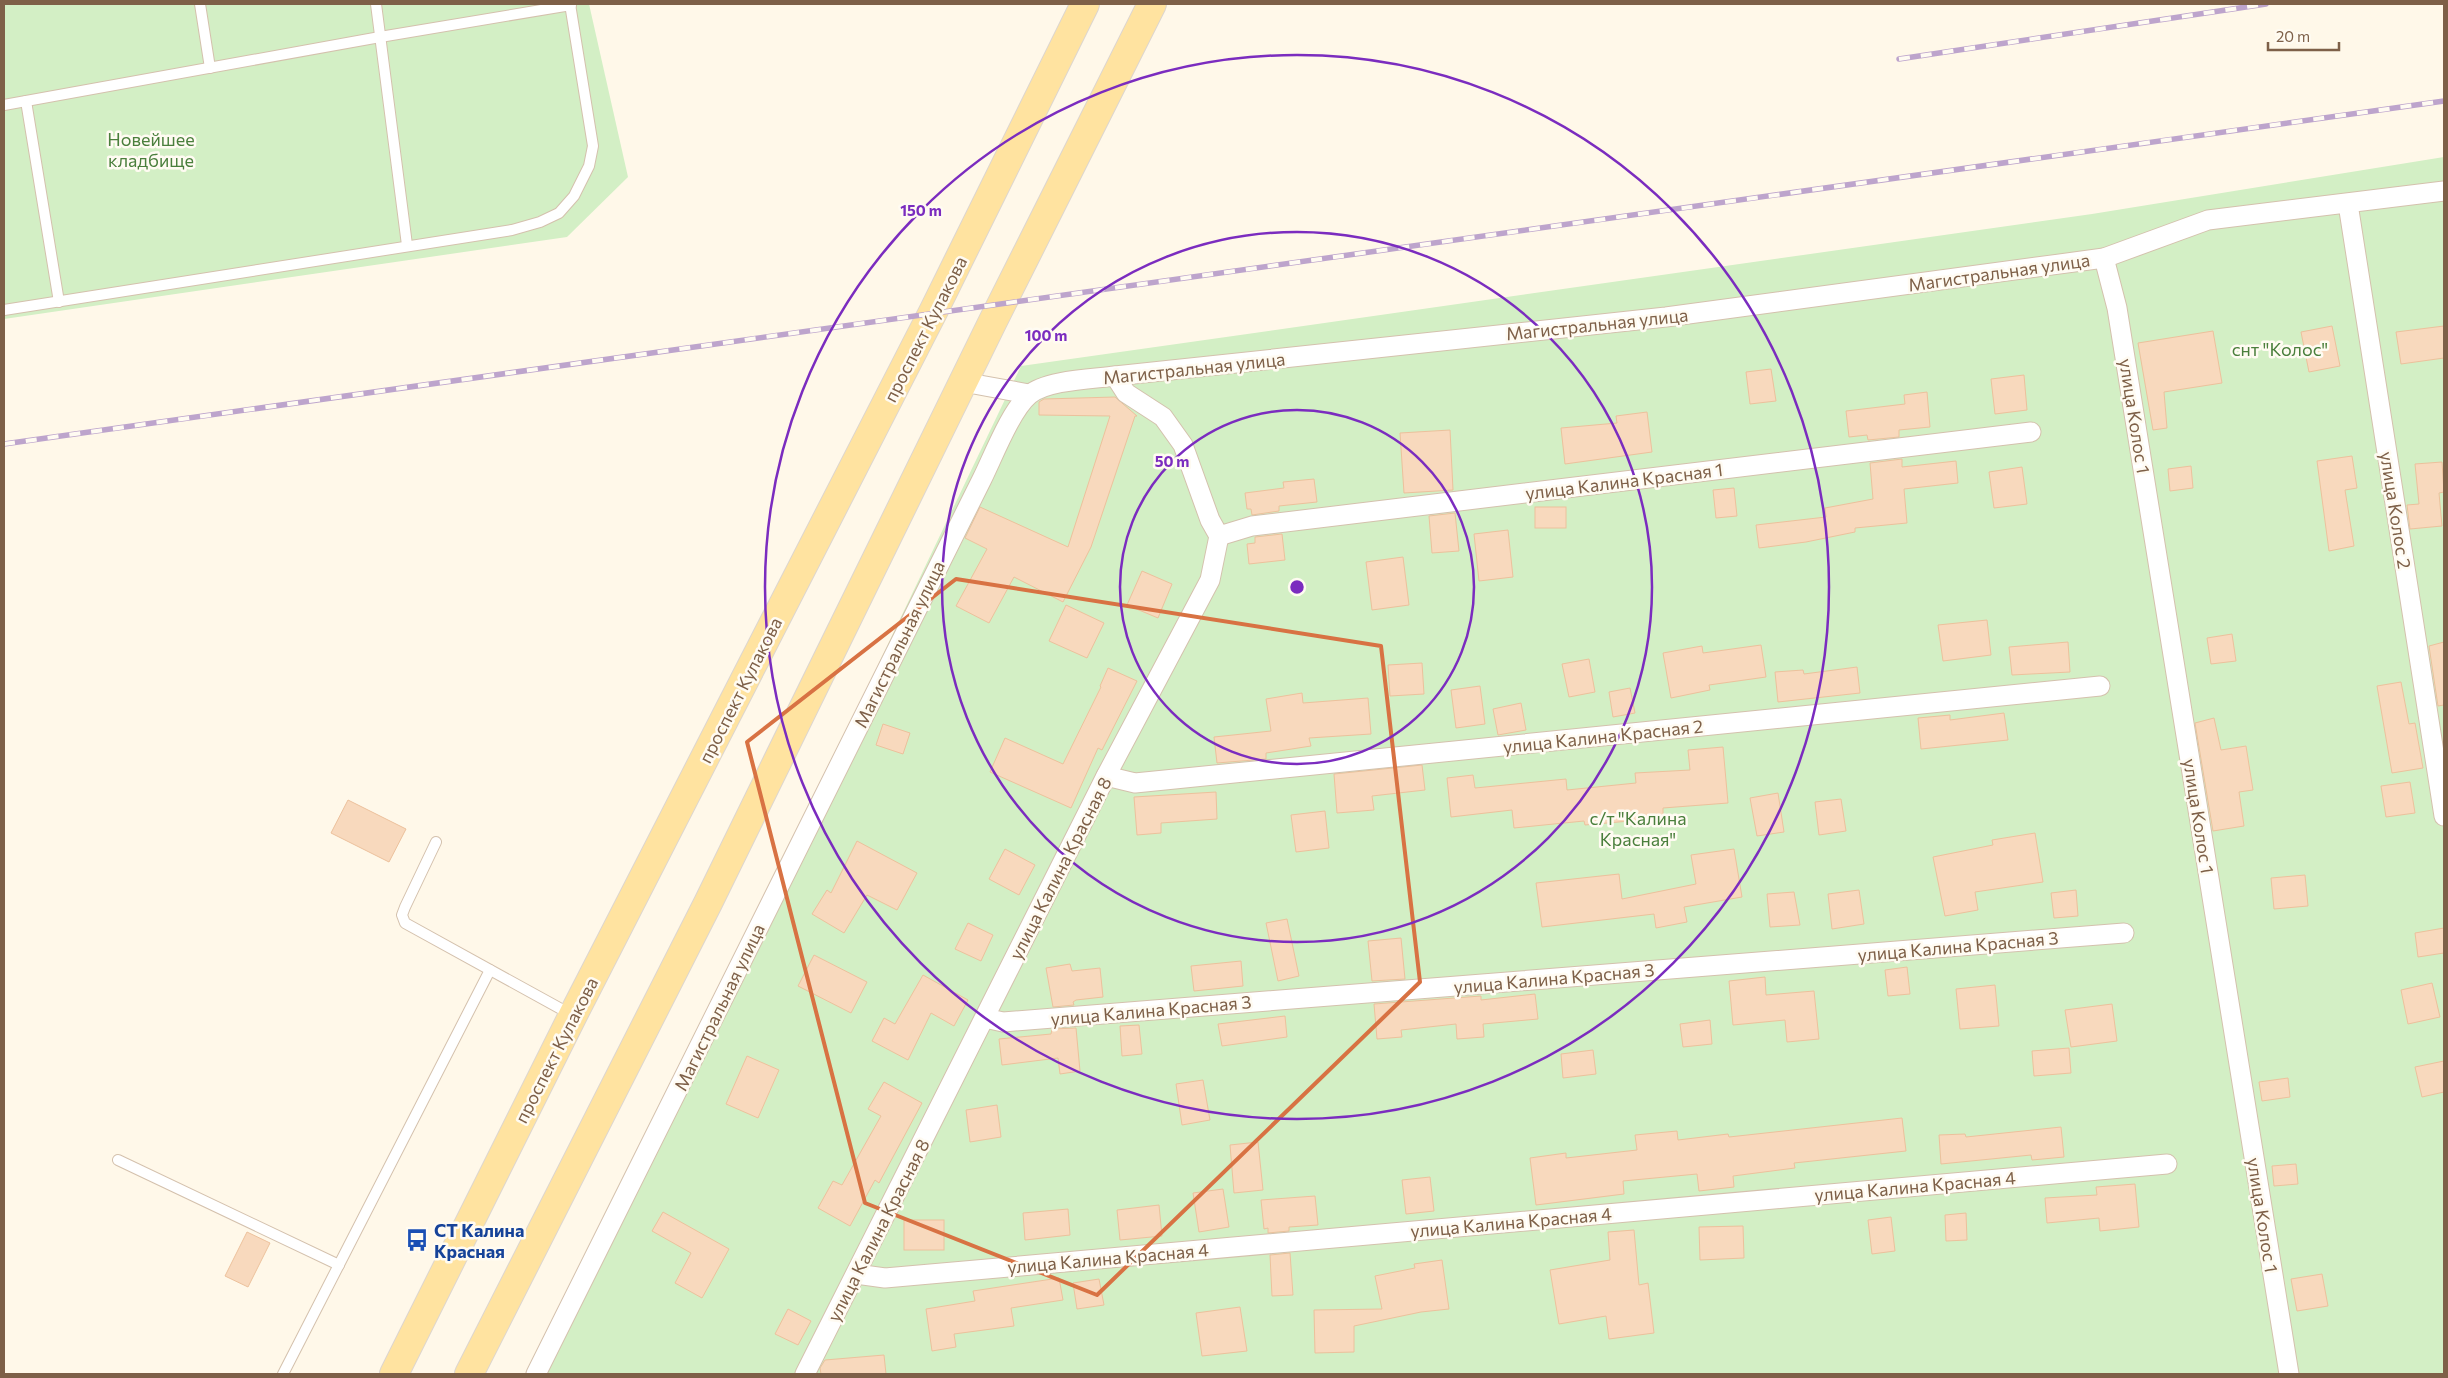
<svg xmlns="http://www.w3.org/2000/svg" width="2448" height="1378" font-family="Commissioner,sans-serif">
<style>
.green{fill:#d3efc5}
.building{fill:#f8d9bd;stroke:#ecc19c}
.lines{fill:none;stroke-linecap:round;stroke-linejoin:round}
.service-casing{stroke:#d4c1ad;stroke-width:12}
.minor-casing{stroke:#d4c1ad;stroke-width:21}
.primary-casing{stroke:#ddd6cf;stroke-width:30}
.service{stroke:#fff;stroke-width:10}
.minor{stroke:#fff;stroke-width:19}
.primary{stroke:#ffe3a0;stroke-width:28}
.rail-casing{stroke:#bda4cc;stroke-width:5.5}
.rail{stroke:#fffbf2;stroke-width:4;stroke-dasharray:11;stroke-linecap:butt}
.marked{fill:none;stroke:#d87243;stroke-width:4;stroke-linejoin:round}
.ring{fill:none;stroke:#7b2cbf;stroke-width:2.5}
.labels{text-anchor:middle;dominant-baseline:central;stroke-width:5;stroke-linejoin:round;paint-order:stroke}
.park-label{font-size:18px;fill:#4a7f3c;stroke:#fffbf2}
.street-label{font-size:18px;fill:#7e6048;stroke:#fffbf2}
.transit-label{font-size:18px;font-weight:bold;fill:#164399;stroke:#fffbf2;text-anchor:start}
.centre{fill:#7b2cbf;stroke:#fffbf2;stroke-width:2.5}
.ring-label{font-size:15px;text-anchor:middle;font-weight:bold;fill:#7b2cbf;stroke:#fffbf2;stroke-width:5;stroke-linejoin:round;paint-order:stroke}
</style>
<rect width="100%" height="100%" fill="#fff8e9"/>
<!-- green -->
<g class="green">
<path d="M 4,4 L 589,4 L 628,177 L 567,237 L 4,319 Z"/>
<path d="M 2444,157 L 2444,1374 L 539,1374 L 1021,366 L 2092,214 Z"/>
</g>
<!-- building -->
<g class="building">
<path d="M 2332,326 L 2340,366 L 2309,372 L 2301,332 Z"/>
<path d="M 2444,326 L 2444,358 L 2401,364 L 2396,332 Z"/>
<path d="M 2213,331 L 2222,383 L 2164,392 L 2167,428 L 2153,430 L 2138,343 Z"/>
<path d="M 1771,369 L 1776,401 L 1750,404 L 1746,372 Z"/>
<path d="M 2024,375 L 2027,410 L 1995,414 L 1991,379 Z"/>
<path d="M 1927,392 L 1930,427 L 1899,430 L 1899,437 L 1868,440 L 1867,435 L 1849,437 L 1846,411 L 1905,404 L 1904,395 Z"/>
<path d="M 1115,397 L 1137,416 L 1135,416 L 1091,547 L 1063,602 L 1014,577 L 989,623 L 956,606 L 987,549 L 965,538 L 980,507 L 1068,547 L 1110,416 L 1039,415 L 1039,402 L 1044,399 Z"/>
<path d="M 1647,412 L 1652,452 L 1565,464 L 1561,428 L 1617,423 L 1616,416 Z"/>
<path d="M 1450,430 L 1453,490 L 1404,493 L 1400,433 Z"/>
<path d="M 2352,456 L 2357,488 L 2345,490 L 2354,546 L 2329,551 L 2317,461 Z"/>
<path d="M 1902,459 L 1902,467 L 1956,461 L 1958,483 L 1904,489 L 1907,523 L 1855,528 L 1855,532 L 1806,542 L 1759,548 L 1756,525 L 1826,517 L 1825,508 L 1873,499 L 1870,463 Z"/>
<path d="M 2442,462 L 2444,492 L 2439,493 L 2442,526 L 2410,529 L 2407,505 L 2419,504 L 2415,464 Z"/>
<path d="M 2191,466 L 2193,488 L 2170,491 L 2168,469 Z"/>
<path d="M 2022,467 L 2027,504 L 1994,508 L 1989,472 Z"/>
<path d="M 1314,479 L 1317,502 L 1279,506 L 1279,511 L 1252,515 L 1251,509 L 1247,509 L 1245,493 L 1284,488 L 1283,482 Z"/>
<path d="M 1734,488 L 1737,516 L 1716,518 L 1713,490 Z"/>
<rect x="1535" y="507" width="31" height="21"/>
<path d="M 1455,513 L 1459,551 L 1432,553 L 1429,516 Z"/>
<path d="M 1508,530 L 1513,577 L 1479,581 L 1474,534 Z"/>
<path d="M 1282,534 L 1285,560 L 1249,564 L 1247,544 L 1255,543 L 1255,537 Z"/>
<path d="M 1403,557 L 1409,605 L 1372,610 L 1366,562 Z"/>
<path d="M 1142,571 L 1172,584 L 1158,618 L 1127,605 Z"/>
<path d="M 1066,605 L 1104,623 L 1087,658 L 1049,641 Z"/>
<path d="M 1987,620 L 1991,655 L 1943,661 L 1938,625 Z"/>
<path d="M 2232,634 L 2236,661 L 2211,664 L 2207,638 Z"/>
<path d="M 2068,642 L 2070,672 L 2012,675 L 2009,647 Z"/>
<path d="M 2444,642 L 2444,705 L 2438,706 L 2429,646 Z"/>
<path d="M 1761,645 L 1766,677 L 1709,685 L 1710,690 L 1671,698 L 1663,653 L 1702,646 L 1703,653 Z"/>
<path d="M 1589,659 L 1595,692 L 1569,697 L 1562,664 Z"/>
<path d="M 1422,663 L 1424,694 L 1390,696 L 1388,665 Z"/>
<path d="M 1857,667 L 1860,693 L 1778,702 L 1775,672 L 1803,670 L 1804,674 Z"/>
<path d="M 1108,668 L 1137,681 L 1102,750 L 1098,748 L 1071,808 L 990,772 L 1005,738 L 1063,764 L 1101,687 L 1100,686 Z"/>
<path d="M 2401,682 L 2409,724 L 2415,723 L 2423,768 L 2392,773 L 2377,686 Z"/>
<path d="M 1480,686 L 1485,724 L 1456,728 L 1451,690 Z"/>
<path d="M 1630,688 L 1635,713 L 1613,717 L 1609,692 Z"/>
<path d="M 1302,693 L 1303,703 L 1368,698 L 1371,734 L 1309,738 L 1311,746 L 1266,753 L 1266,759 L 1217,763 L 1214,737 L 1271,731 L 1266,699 Z"/>
<path d="M 1521,703 L 1526,730 L 1498,735 L 1493,709 Z"/>
<path d="M 2004,713 L 2008,740 L 1921,749 L 1918,718 L 1950,715 L 1950,720 Z"/>
<path d="M 2214,718 L 2221,750 L 2246,746 L 2253,790 L 2239,792 L 2244,826 L 2213,831 L 2195,723 Z"/>
<path d="M 883,724 L 910,733 L 903,754 L 876,745 Z"/>
<path d="M 1723,747 L 1728,803 L 1663,808 L 1663,818 L 1585,825 L 1584,821 L 1514,828 L 1512,810 L 1451,817 L 1447,778 L 1473,775 L 1475,788 L 1566,779 L 1567,790 L 1636,783 L 1635,773 L 1690,770 L 1688,750 Z"/>
<path d="M 1422,765 L 1425,790 L 1372,796 L 1374,810 L 1337,813 L 1334,774 Z"/>
<path d="M 2410,782 L 2415,813 L 2386,817 L 2381,786 Z"/>
<path d="M 1216,792 L 1217,819 L 1161,823 L 1161,833 L 1137,835 L 1134,797 Z"/>
<path d="M 1778,793 L 1784,832 L 1757,836 L 1750,798 Z"/>
<path d="M 1841,799 L 1846,831 L 1819,835 L 1815,802 Z"/>
<path d="M 348,800 L 406,829 L 389,862 L 331,833 Z"/>
<path d="M 1325,811 L 1329,848 L 1296,852 L 1291,815 Z"/>
<path d="M 2035,833 L 2043,882 L 1975,892 L 1978,910 L 1945,916 L 1933,857 L 1993,845 L 1992,840 Z"/>
<path d="M 857,841 L 917,873 L 897,910 L 867,895 L 844,933 L 812,914 L 827,890 L 831,893 Z"/>
<path d="M 1005,849 L 1035,865 L 1019,895 L 989,879 Z"/>
<path d="M 1734,849 L 1742,897 L 1684,907 L 1687,922 L 1656,928 L 1654,914 L 1542,927 L 1536,883 L 1619,874 L 1622,899 L 1696,884 L 1691,855 Z"/>
<path d="M 2305,875 L 2308,906 L 2274,909 L 2271,878 Z"/>
<path d="M 1859,890 L 1864,924 L 1832,929 L 1828,894 Z"/>
<path d="M 2076,890 L 2078,916 L 2054,918 L 2051,893 Z"/>
<path d="M 1794,892 L 1800,925 L 1770,927 L 1767,894 Z"/>
<path d="M 1287,919 L 1299,976 L 1278,981 L 1266,923 Z"/>
<path d="M 968,923 L 993,935 L 981,961 L 955,949 Z"/>
<path d="M 2444,928 L 2444,953 L 2418,957 L 2415,933 Z"/>
<path d="M 1401,938 L 1405,979 L 1372,981 L 1368,941 Z"/>
<path d="M 814,955 L 867,982 L 851,1013 L 798,986 Z"/>
<path d="M 1241,961 L 1243,986 L 1194,991 L 1191,966 Z"/>
<path d="M 1070,964 L 1072,971 L 1100,968 L 1103,997 L 1076,1000 L 1073,1002 L 1074,1005 L 1053,1007 L 1046,968 Z"/>
<path d="M 1907,967 L 1910,994 L 1888,996 L 1885,970 Z"/>
<path d="M 923,975 L 968,1000 L 954,1026 L 931,1013 L 908,1060 L 872,1041 L 884,1018 L 895,1024 Z"/>
<path d="M 1765,977 L 1766,995 L 1814,991 L 1819,1039 L 1787,1042 L 1785,1020 L 1733,1025 L 1729,981 Z"/>
<path d="M 2432,983 L 2440,1017 L 2408,1024 L 2401,990 Z"/>
<path d="M 1995,985 L 1999,1026 L 1960,1029 L 1956,989 Z"/>
<path d="M 1535,994 L 1538,1019 L 1483,1024 L 1484,1037 L 1457,1039 L 1456,1024 L 1401,1030 L 1402,1037 L 1377,1039 L 1374,1004 L 1481,996 L 1481,1000 Z"/>
<path d="M 2112,1004 L 2117,1041 L 2071,1047 L 2065,1010 Z"/>
<path d="M 1285,1016 L 1287,1037 L 1222,1046 L 1218,1024 Z"/>
<path d="M 1710,1020 L 1712,1044 L 1683,1047 L 1680,1024 Z"/>
<path d="M 1139,1025 L 1142,1054 L 1122,1056 L 1120,1026 Z"/>
<path d="M 1076,1028 L 1080,1071 L 1060,1074 L 1058,1058 L 1002,1065 L 999,1039 L 1051,1034 L 1052,1029 Z"/>
<path d="M 2069,1048 L 2071,1073 L 2034,1076 L 2032,1051 Z"/>
<path d="M 1593,1050 L 1596,1074 L 1563,1078 L 1561,1054 Z"/>
<path d="M 747,1056 L 779,1070 L 758,1118 L 726,1104 Z"/>
<path d="M 2444,1061 L 2444,1092 L 2422,1097 L 2415,1067 Z"/>
<path d="M 2288,1078 L 2290,1097 L 2262,1101 L 2259,1082 Z"/>
<path d="M 1203,1080 L 1210,1120 L 1182,1125 L 1176,1084 Z"/>
<path d="M 884,1082 L 922,1103 L 879,1183 L 875,1180 L 850,1226 L 818,1208 L 833,1181 L 842,1185 L 881,1116 L 868,1109 Z"/>
<path d="M 997,1105 L 1001,1137 L 970,1142 L 966,1110 Z"/>
<path d="M 1902,1118 L 1906,1151 L 1794,1163 L 1795,1168 L 1733,1176 L 1734,1187 L 1699,1191 L 1697,1174 L 1623,1181 L 1624,1194 L 1536,1205 L 1530,1158 L 1566,1153 L 1566,1158 L 1637,1150 L 1635,1135 L 1677,1131 L 1678,1140 L 1728,1134 L 1729,1137 Z"/>
<path d="M 2061,1127 L 2064,1157 L 2032,1160 L 2031,1155 L 1941,1164 L 1939,1135 L 1965,1134 L 1966,1137 Z"/>
<path d="M 1258,1142 L 1263,1190 L 1234,1193 L 1230,1145 Z"/>
<path d="M 2296,1164 L 2298,1184 L 2274,1186 L 2272,1166 Z"/>
<path d="M 1430,1177 L 1434,1211 L 1406,1214 L 1402,1180 Z"/>
<path d="M 2135,1184 L 2139,1227 L 2100,1231 L 2099,1218 L 2047,1223 L 2045,1198 L 2097,1195 L 2096,1187 Z"/>
<path d="M 1223,1189 L 1229,1227 L 1199,1232 L 1193,1193 Z"/>
<path d="M 1315,1196 L 1318,1225 L 1289,1227 L 1289,1231 L 1268,1233 L 1268,1228 L 1264,1229 L 1261,1200 Z"/>
<path d="M 1159,1205 L 1162,1236 L 1120,1240 L 1117,1210 Z"/>
<path d="M 1068,1209 L 1070,1235 L 1025,1240 L 1023,1213 Z"/>
<path d="M 663,1212 L 729,1249 L 702,1298 L 675,1283 L 691,1253 L 652,1231 Z"/>
<path d="M 1966,1213 L 1967,1240 L 1946,1241 L 1945,1215 Z"/>
<path d="M 1891,1217 L 1895,1251 L 1872,1254 L 1868,1220 Z"/>
<rect x="904" y="1220" width="40" height="30"/>
<path d="M 1743,1226 L 1744,1258 L 1700,1260 L 1699,1227 Z"/>
<path d="M 1634,1230 L 1639,1285 L 1648,1283 L 1654,1333 L 1609,1339 L 1606,1316 L 1559,1324 L 1550,1270 L 1610,1260 L 1608,1232 Z"/>
<path d="M 247,1232 L 270,1243 L 248,1287 L 225,1276 Z"/>
<path d="M 1290,1253 L 1293,1295 L 1272,1296 L 1270,1255 Z"/>
<path d="M 1442,1260 L 1449,1309 L 1421,1312 L 1354,1326 L 1354,1352 L 1315,1353 L 1314,1310 L 1382,1309 L 1375,1276 L 1415,1268 L 1414,1264 Z"/>
<path d="M 2322,1274 L 2328,1306 L 2297,1311 L 2291,1279 Z"/>
<path d="M 1059,1278 L 1063,1300 L 1011,1308 L 1014,1326 L 954,1334 L 956,1347 L 932,1351 L 926,1309 L 975,1301 L 973,1291 Z"/>
<path d="M 1099,1279 L 1104,1305 L 1077,1309 L 1073,1283 Z"/>
<path d="M 1240,1307 L 1247,1351 L 1202,1356 L 1196,1313 Z"/>
<path d="M 788,1309 L 811,1321 L 798,1345 L 775,1334 Z"/>
<path d="M 884,1355 L 886,1374 L 821,1374 L 820,1368 L 825,1360 Z"/>
</g>
<g class="lines">
<defs>
<g id="service">
<path d="M 200,4 L 210,68"/>
<path d="M 376,4 L 407,245"/>
<path d="M 26,101 L 59,302"/>
<path d="M 4,105 L 380,37 L 571,5"/>
<path d="M 4,310 L 512,230 L 540,222 L 559,213 L 574,196 L 589,166 L 593,146 L 570,4"/>
<path d="M 436,842 L 405,907 L 402,915 L 405,923 L 572,1015"/>
<path d="M 118,1160 L 339,1265"/>
<path d="M 283,1374 L 490,970"/>
</g>
<g id="minor">
<path d="M 2348,204 L 2444,816"/>
<path d="M 2104,258 L 2117,308 L 2289,1374"/>
<path d="M 963,382 L 1029,394"/>
<path d="M 1219,536 L 1252,526 L 2031,432"/>
<path d="M 1106,776 L 1135,783 L 2100,686"/>
<path d="M 985,1018 L 1003,1022 L 2124,933"/>
<path d="M 856,1274 L 885,1278 L 2167,1164"/>
<path d="M 536,1374 L 982,479 C 993,457 1011,410 1029,395 C 1046,380 1093,379 1115,376 L 1666,317 L 2104,258 L 2208,220 L 2444,191"/>
<path d="M 805,1374 L 1106,776 L 1210,580 L 1219,536 L 1210,520 L 1183,445 L 1163,417 L 1126,393 L 1115,376"/>
</g>
<g id="primary">
<path d="M 394,1374 L 573,1015 L 934,310 L 1085,4"/>
<path d="M 469,1374 L 708,903 L 993,321 L 1152,4"/>
</g>
</defs>
<!-- service casing -->
<use href="#service" class="service-casing"/>
<!-- minor casing -->
<use href="#minor" class="minor-casing"/>
<!-- primary casing -->
<use href="#primary" class="primary-casing"/>
<!-- service -->
<use href="#service" class="service"/>
<!-- minor -->
<use href="#minor" class="minor"/>
<!-- primary -->
<use href="#primary" class="primary"/>
<defs>
<g id="rail">
<path d="M 1899,59 L 2266,4"/>
<path d="M 4,444 L 2444,101"/>
</g>
</defs>
<!-- rail casing -->
<use href="#rail" class="rail-casing"/>
<!-- rail -->
<use href="#rail" class="rail"/>
</g>
<!-- marked area -->
<path class="marked" d="M 956,579 L 1381,646 L 1420,982 L 1097,1295 L 865,1203 L 747,742 Z"/>
<!-- distance rings -->
<g class="ring">
<circle cx="1297" cy="587" r="177"/>
<circle cx="1297" cy="587" r="355"/>
<circle cx="1297" cy="587" r="532"/>
</g>
<!-- icons -->
<defs>
<symbol id="bus-bare" viewBox="-9 -9 18 18"><path d="M-5-6H5V4H4V6H2V4H-2V6H-4V4H-5ZM-3.5-4V0h7V-4ZM-3.5 1.2v1.5H-2V1.2ZM2 1.2v1.5H3.5V1.2Z" fill="#1a4fb4" stroke="#fffbf2" stroke-width="2.5" paint-order="stroke"/></symbol>
</defs>
<g fill-rule="evenodd">
<use href="#bus-bare" x="401" y="1224" width="32" height="32"/>
</g>
<g class="labels">
<!-- park labels -->
<g class="park-label">
<text x="151" y="139">Новейшее<tspan x="151" dy="21">кладбище</tspan></text>
<text x="2280" y="349">снт "Колос"</text>
<text x="1638" y="818">с/т "Калина<tspan x="1638" dy="21">Красная"</tspan></text>
</g>
<!-- street labels -->
<g class="street-label">
<text transform="translate(1999 272) rotate(-8)">Магистральная улица</text>
<text transform="translate(1597 324) rotate(-6)">Магистральная улица</text>
<text transform="translate(925 329) rotate(-63)">проспект Кулакова</text>
<text transform="translate(1194 368) rotate(-6)">Магистральная улица</text>
<text transform="translate(2135 416) rotate(81)">улица Колос 1</text>
<text transform="translate(1624 481) rotate(-7)">улица Калина Красная 1</text>
<text transform="translate(2396 510) rotate(81)">улица Колос 2</text>
<text transform="translate(899 644) rotate(-64)">Магистральная улица</text>
<text transform="translate(740 690) rotate(-63)">проспект Кулакова</text>
<text transform="translate(1603 736) rotate(-6)">улица Калина Красная 2</text>
<text transform="translate(2199 816) rotate(81)">улица Колос 1</text>
<text transform="translate(1060 868) rotate(-63)">улица Калина Красная 8</text>
<text transform="translate(1958 946) rotate(-5)">улица Калина Красная 3</text>
<text transform="translate(1554 978) rotate(-5)">улица Калина Красная 3</text>
<text transform="translate(719 1007) rotate(-64)">Магистральная улица</text>
<text transform="translate(1151 1010) rotate(-5)">улица Калина Красная 3</text>
<text transform="translate(556 1050) rotate(-63)">проспект Кулакова</text>
<text transform="translate(1915 1186) rotate(-5)">улица Калина Красная 4</text>
<text transform="translate(2263 1215) rotate(81)">улица Колос 1</text>
<text transform="translate(1511 1222) rotate(-5)">улица Калина Красная 4</text>
<text transform="translate(878 1230) rotate(-63)">улица Калина Красная 8</text>
<text transform="translate(1108 1258) rotate(-5)">улица Калина Красная 4</text>
</g>
<!-- transit labels -->
<g class="transit-label">
<text x="434" y="1230">СТ Калина<tspan x="434" dy="21">Красная</tspan></text>
</g>
</g>
<circle cx="1297" cy="587" r="8" class="centre"/>
<g class="ring-label">
<text x="921" y="216">150 m</text>
<text x="1046" y="341">100 m</text>
<text x="1172" y="467">50 m</text>
</g>
<!-- border -->
<rect width="2448" height="1378" fill="none" stroke="#7e6048" stroke-width="10"/>
<!-- scale -->
<path d="M2268 42v8h71v-8" fill="none" stroke="#7e6048" stroke-width="2.5"/>
<text x="2276" y="42" font-size="15" fill="#7e6048" stroke="#fffbf2" stroke-width="4" paint-order="stroke">20 m</text>
</svg>
